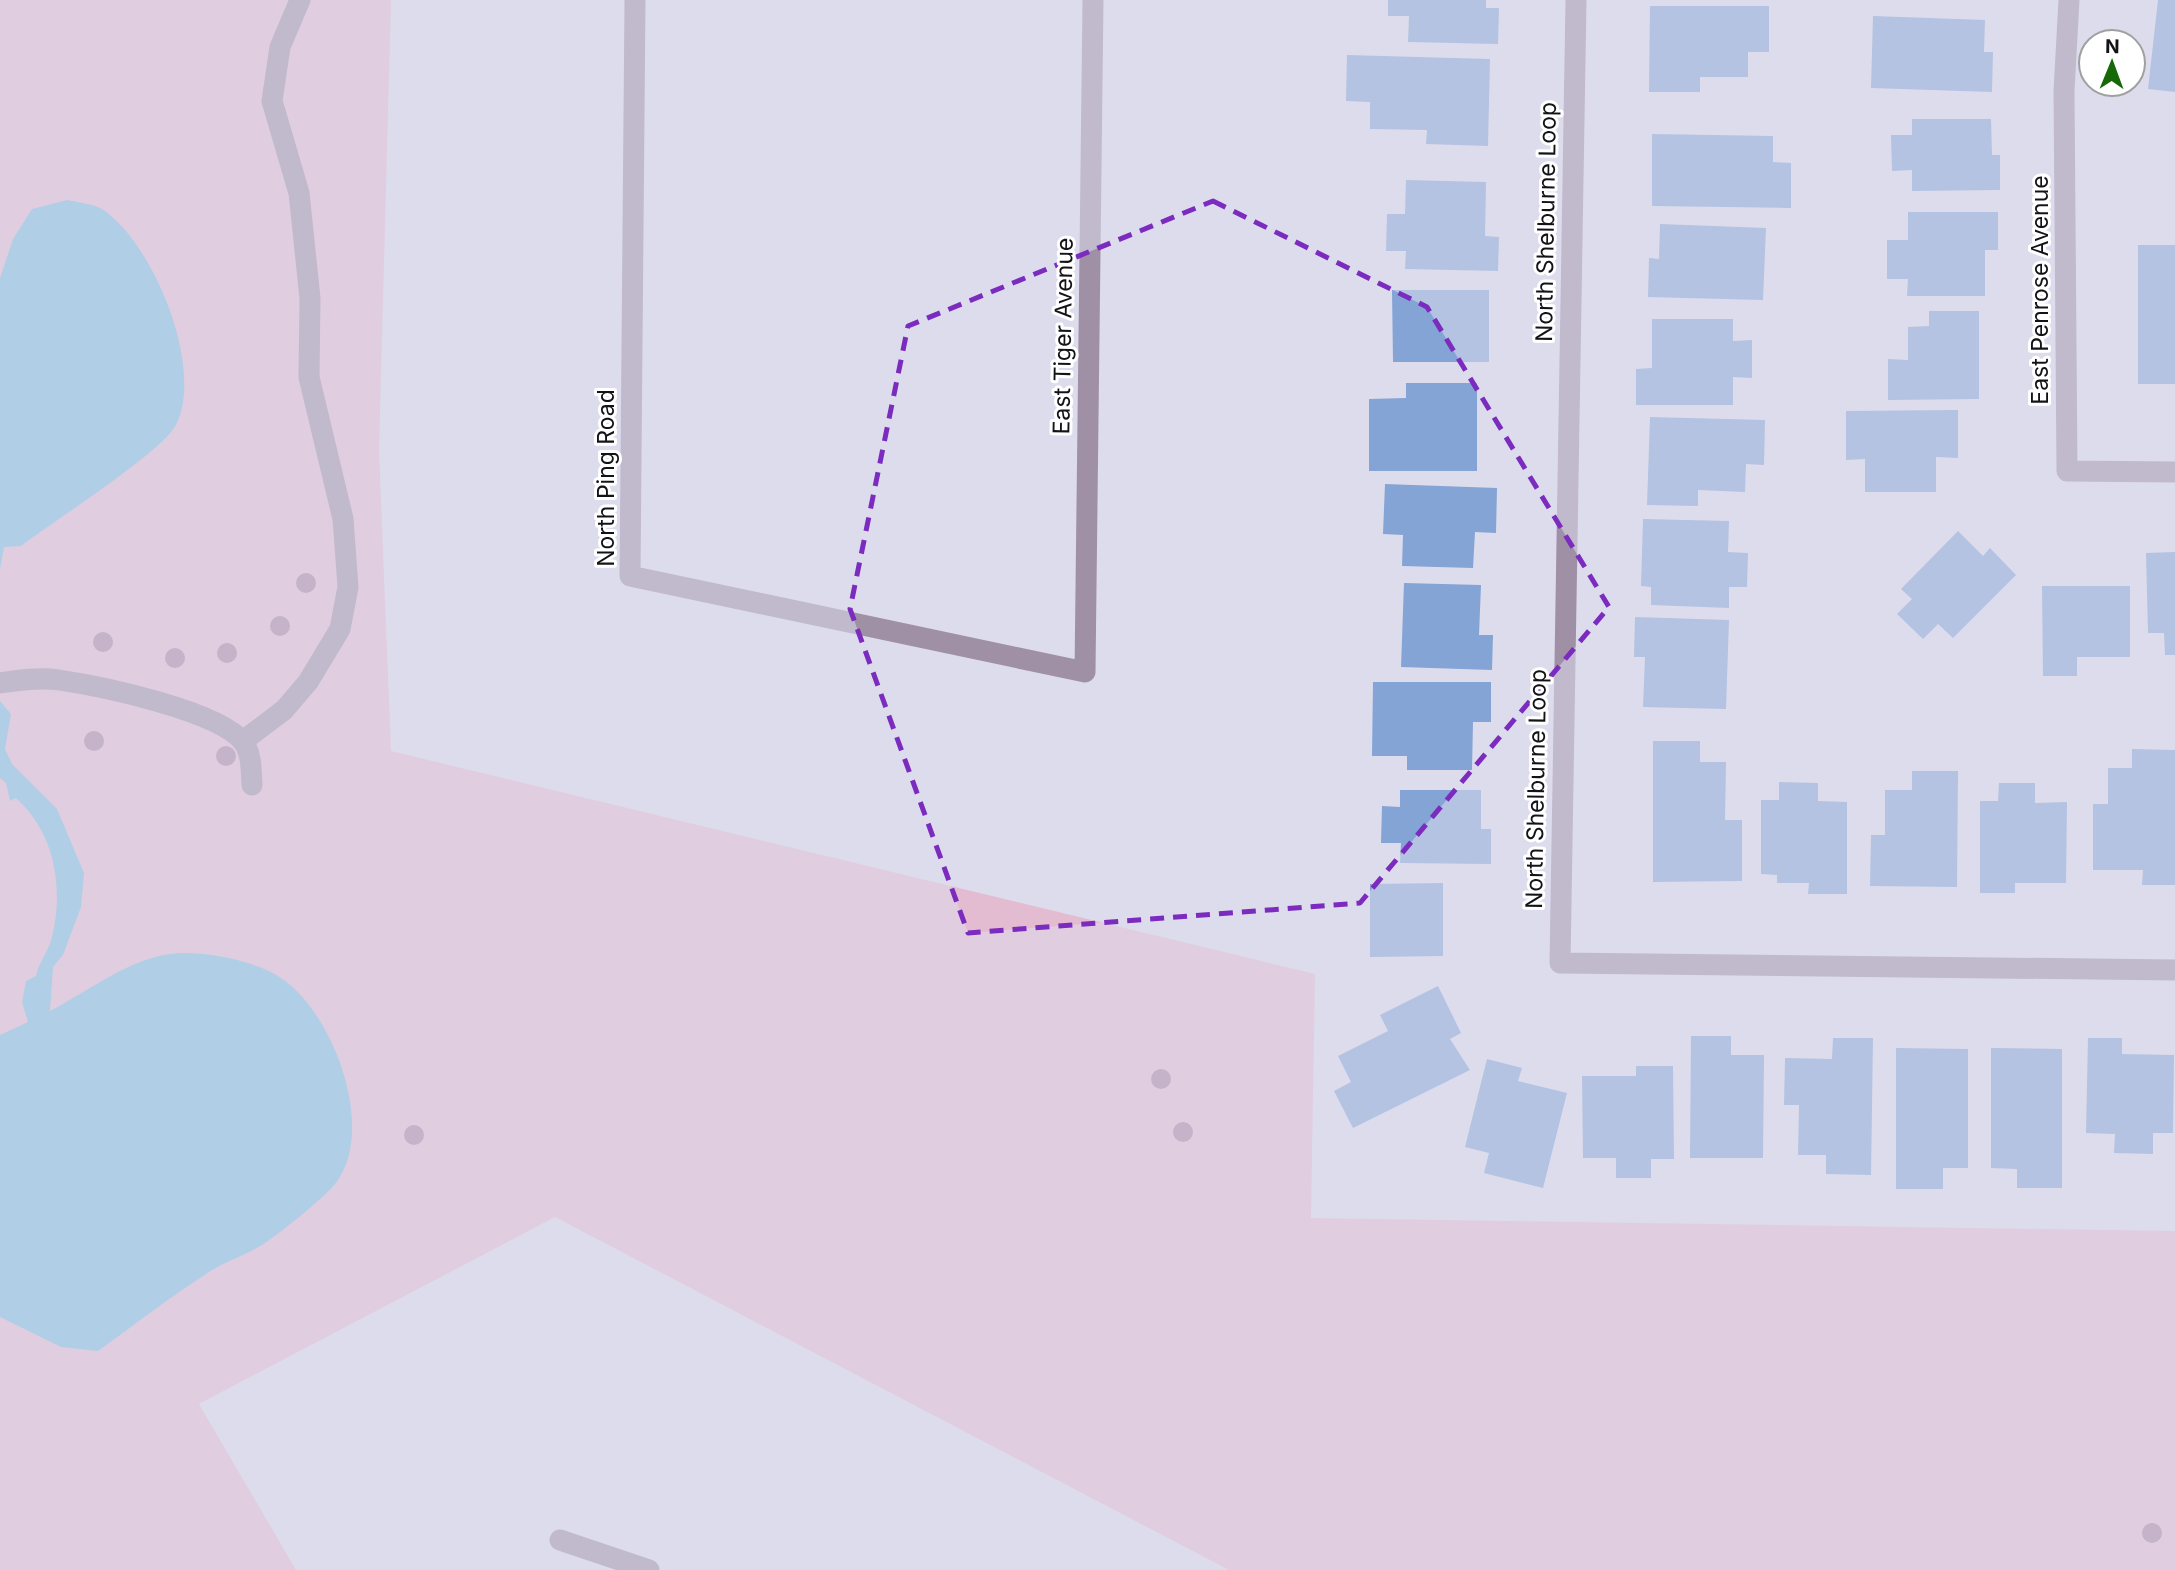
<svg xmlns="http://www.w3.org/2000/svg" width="2175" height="1570" font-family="Inter,sans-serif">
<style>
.green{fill:#e4bcd1}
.water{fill:#7abddc}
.building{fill:#83a4d5}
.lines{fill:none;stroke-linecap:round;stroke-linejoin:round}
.minor{stroke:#a090a6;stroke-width:21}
.tree{fill:#a7809e}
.marked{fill:none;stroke:#7b2cbf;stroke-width:5;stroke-dasharray:14 9;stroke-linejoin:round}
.labels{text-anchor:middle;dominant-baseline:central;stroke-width:6;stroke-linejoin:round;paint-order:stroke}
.street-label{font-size:23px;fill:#121217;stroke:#fff}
</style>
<rect width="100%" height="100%" fill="#dddced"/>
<!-- green -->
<path class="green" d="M 0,0 L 391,0 L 379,451 L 391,751 L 1315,974 L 1311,1218 L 2175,1231 L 2175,1570 L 1229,1570 L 555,1217 L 199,1404 L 296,1570 L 0,1570 Z"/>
<!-- water -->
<g class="water">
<path d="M 67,200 C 77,202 93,204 102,209 C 153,242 205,368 176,425 C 162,452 51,523 21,546 L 4,547 L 0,569 L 0,278 L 13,239 L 32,209 Z"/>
<path d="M 0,701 L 11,714 L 5,749 L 12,764 L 57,809 L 84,873 L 81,907 L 63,955 L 53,967 L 50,1011 C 91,990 131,956 179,953 C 210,952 256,961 281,978 C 333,1012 378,1130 335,1184 C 323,1199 279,1234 262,1245 C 244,1256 223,1262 206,1274 C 169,1298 134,1325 98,1351 L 61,1347 L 0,1317 L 0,1035 L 28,1022 L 22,1002 L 26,981 L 36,976 C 39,962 48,952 52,937 C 64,888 55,833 16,798 L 10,801 L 6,783 L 0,778 Z"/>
</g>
<!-- building -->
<g class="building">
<path d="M 1388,0 L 1486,0 L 1486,8 L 1499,8 L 1498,44 L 1408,42 L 1409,16 L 1388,16 Z"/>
<path d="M 2158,0 L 2175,0 L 2175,92 L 2148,89 Z"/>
<path d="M 1650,6 L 1769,6 L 1769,52 L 1748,52 L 1748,77 L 1700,77 L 1700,92 L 1649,92 Z"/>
<path d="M 1873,16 L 1985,20 L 1984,52 L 1993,52 L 1992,92 L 1871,88 Z"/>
<path d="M 1347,55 L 1490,59 L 1488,146 L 1426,144 L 1427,130 L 1370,129 L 1370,102 L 1346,101 Z"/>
<path d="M 1912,119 L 1991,119 L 1992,155 L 2000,155 L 2000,190 L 1912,191 L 1912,170 L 1892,171 L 1891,135 L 1912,135 Z"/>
<path d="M 1652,134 L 1773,136 L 1773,162 L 1791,163 L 1791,208 L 1652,206 Z"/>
<path d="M 1406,180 L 1486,182 L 1485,236 L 1499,237 L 1498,271 L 1405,269 L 1406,251 L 1386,251 L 1387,214 L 1405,214 Z"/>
<path d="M 1908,212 L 1998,212 L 1998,250 L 1985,250 L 1985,296 L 1907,296 L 1908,279 L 1887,279 L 1887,240 L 1908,240 Z"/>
<path d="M 1660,224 L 1766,228 L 1763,300 L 1648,297 L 1649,258 L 1659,259 Z"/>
<rect x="2138" y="245" width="37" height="139"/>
<path d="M 1392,290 L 1489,290 L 1489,362 L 1393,362 Z"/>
<path d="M 1929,311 L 1979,311 L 1979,399 L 1888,400 L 1888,359 L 1908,360 L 1908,327 L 1929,326 Z"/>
<path d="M 1652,319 L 1733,319 L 1733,341 L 1752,340 L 1752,378 L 1733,377 L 1733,405 L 1636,405 L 1636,369 L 1652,368 Z"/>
<path d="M 1406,383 L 1477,383 L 1477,471 L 1369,471 L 1369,399 L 1406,398 Z"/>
<path d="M 1958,410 L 1958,458 L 1936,457 L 1936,492 L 1865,492 L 1865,459 L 1846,460 L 1846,411 Z"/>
<path d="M 1650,417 L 1765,420 L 1764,465 L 1746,464 L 1745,492 L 1698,490 L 1698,506 L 1647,505 Z"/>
<path d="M 1385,484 L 1497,488 L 1496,533 L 1475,532 L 1473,568 L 1402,566 L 1403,535 L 1383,534 Z"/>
<path d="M 1643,519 L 1729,521 L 1728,552 L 1748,553 L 1747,587 L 1729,587 L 1729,608 L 1651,605 L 1651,587 L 1641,586 Z"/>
<path d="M 1958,531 L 1983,556 L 1990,548 L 2016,575 L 1953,638 L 1938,624 L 1923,639 L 1897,614 L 1912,599 L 1901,589 Z"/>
<path d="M 2175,552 L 2175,655 L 2165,655 L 2164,633 L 2148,633 L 2146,553 Z"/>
<path d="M 1404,583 L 1481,585 L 1479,635 L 1493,635 L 1492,670 L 1401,667 Z"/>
<path d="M 2042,586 L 2130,586 L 2130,657 L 2077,657 L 2077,676 L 2043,676 Z"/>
<path d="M 1635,617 L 1729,620 L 1726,709 L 1643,707 L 1645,657 L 1634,657 Z"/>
<path d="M 1373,682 L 1491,682 L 1491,722 L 1473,722 L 1472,770 L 1407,770 L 1407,756 L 1372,756 Z"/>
<path d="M 1653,741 L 1700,741 L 1700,762 L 1726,762 L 1725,820 L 1742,820 L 1742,881 L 1653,882 Z"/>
<path d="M 2132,749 L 2175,750 L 2175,885 L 2142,885 L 2143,870 L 2093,870 L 2093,804 L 2108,804 L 2108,768 L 2132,768 Z"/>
<path d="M 1912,771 L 1958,771 L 1957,887 L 1870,886 L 1871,835 L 1885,835 L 1885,790 L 1912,790 Z"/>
<path d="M 1779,782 L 1818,783 L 1818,801 L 1847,802 L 1847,894 L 1808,894 L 1809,883 L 1777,883 L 1777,875 L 1761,874 L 1761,800 L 1779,800 Z"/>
<path d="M 1999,783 L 2035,783 L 2035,803 L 2067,802 L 2066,883 L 2015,883 L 2015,893 L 1980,893 L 1980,801 L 1998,801 Z"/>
<path d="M 1400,790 L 1481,790 L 1481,829 L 1491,829 L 1491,864 L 1400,863 L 1401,843 L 1381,843 L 1382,806 L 1400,807 Z"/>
<path d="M 1443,883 L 1443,956 L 1370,957 L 1370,884 Z"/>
<path d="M 1438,986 L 1461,1033 L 1450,1039 L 1470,1070 L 1353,1128 L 1334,1091 L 1351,1082 L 1338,1056 L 1388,1031 L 1380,1015 Z"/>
<path d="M 1691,1036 L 1731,1036 L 1731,1055 L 1764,1055 L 1763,1158 L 1690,1158 Z"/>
<path d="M 1833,1038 L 1873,1038 L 1871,1175 L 1826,1174 L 1826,1155 L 1798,1155 L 1799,1105 L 1784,1105 L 1785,1058 L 1832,1059 Z"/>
<path d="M 2088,1038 L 2122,1038 L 2122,1054 L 2174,1055 L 2173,1133 L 2153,1133 L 2153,1154 L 2114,1153 L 2115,1134 L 2086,1133 Z"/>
<path d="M 1896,1048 L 1968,1049 L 1968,1168 L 1943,1168 L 1943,1189 L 1896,1189 Z"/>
<path d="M 1991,1048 L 2062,1049 L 2062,1188 L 2017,1188 L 2017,1169 L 1991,1168 Z"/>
<path d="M 1487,1059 L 1522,1068 L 1518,1081 L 1567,1093 L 1543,1188 L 1484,1173 L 1489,1153 L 1465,1147 Z"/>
<path d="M 1636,1066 L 1673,1066 L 1674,1159 L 1651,1159 L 1651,1178 L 1616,1178 L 1616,1158 L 1583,1158 L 1582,1076 L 1636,1076 Z"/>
</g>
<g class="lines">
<!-- minor -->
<g class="minor">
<path d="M 635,0 L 630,576 L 1085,672 L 1093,0"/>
<path d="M 1576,0 L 1560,963 L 2175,970"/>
<path d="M 2069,0 L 2064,91 L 2067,471 L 2175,472"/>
<path d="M 0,683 C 19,680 40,677 59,680 C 100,686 221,711 244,743 C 252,755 251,771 252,785"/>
<path d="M 243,741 L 284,710 L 308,682 L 340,629 L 348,587 L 343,519 L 309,377 L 310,298 L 299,193 L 272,101 L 280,47 L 300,0"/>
<path d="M 560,1540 L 649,1570"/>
</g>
</g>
<!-- trees -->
<g class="tree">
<circle cx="306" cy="583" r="10"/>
<circle cx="280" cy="626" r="10"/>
<circle cx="103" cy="642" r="10"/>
<circle cx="227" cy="653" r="10"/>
<circle cx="175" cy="658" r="10"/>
<circle cx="94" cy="741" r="10"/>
<circle cx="226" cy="756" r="10"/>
<circle cx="1161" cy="1079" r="10"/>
<circle cx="1183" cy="1132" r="10"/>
<circle cx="414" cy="1135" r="10"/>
<circle cx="2152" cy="1533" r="10"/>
</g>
<!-- marked area -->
<path d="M0 0H2175V1570H0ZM 1213,201 L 1427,307 L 1609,607 L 1360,903 L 968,933 L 850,609 L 908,326 Z" fill="#dddced" fill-opacity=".55" fill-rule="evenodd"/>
<path class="marked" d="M 1213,201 L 1427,307 L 1609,607 L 1360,903 L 968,933 L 850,609 L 908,326 Z"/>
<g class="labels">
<!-- street labels -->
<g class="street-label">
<text transform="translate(1546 222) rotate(-89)">North Shelburne Loop</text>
<text transform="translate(2040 290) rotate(-90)">East Penrose Avenue</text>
<text transform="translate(1063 336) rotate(-89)">East Tiger Avenue</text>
<text transform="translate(606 478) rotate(-90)">North Ping Road</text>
<text transform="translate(1536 789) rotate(-89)">North Shelburne Loop</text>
</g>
</g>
<!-- north arrow -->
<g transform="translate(2112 63) rotate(1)"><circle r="33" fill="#ffffff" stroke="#a0a0a2" stroke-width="2"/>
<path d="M0-5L12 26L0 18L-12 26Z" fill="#176809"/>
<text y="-10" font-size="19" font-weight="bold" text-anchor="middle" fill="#121217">N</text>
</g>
</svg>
